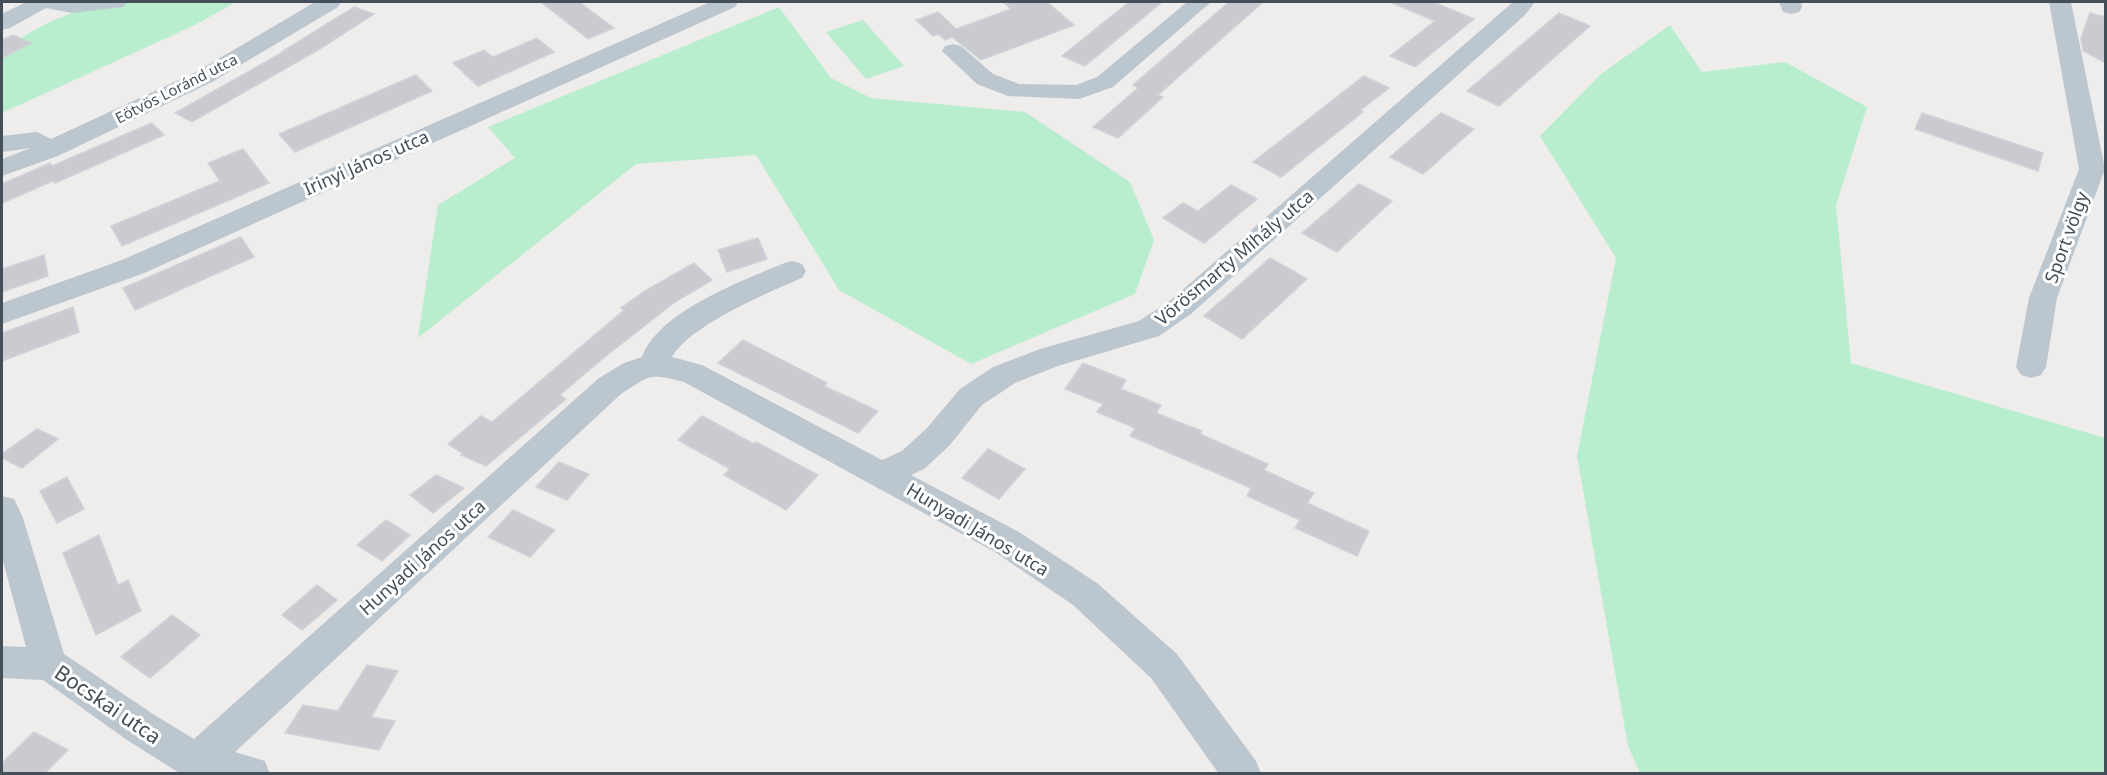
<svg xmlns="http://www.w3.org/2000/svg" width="2107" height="775" font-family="'Noto Sans',sans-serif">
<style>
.green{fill:#b8eece}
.building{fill:#c9cbd1;stroke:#d0d2d8;stroke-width:1.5}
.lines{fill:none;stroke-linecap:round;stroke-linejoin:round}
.minor{fill:#bcc6cf;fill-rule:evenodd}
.labels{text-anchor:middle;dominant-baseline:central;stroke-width:6;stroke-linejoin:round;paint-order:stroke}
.far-street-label{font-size:15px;fill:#444f59;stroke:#fff}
.street-label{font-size:18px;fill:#444f59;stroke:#fff}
.near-street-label{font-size:21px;fill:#444f59;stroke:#fff}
</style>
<rect width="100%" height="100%" fill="#efecec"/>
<!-- green -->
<g class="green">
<path d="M 115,2 L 236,2 L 193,26 L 2,113 L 2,58 L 30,44 L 21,38 C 49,20 82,7 115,2 Z"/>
<path d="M 779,7 L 831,78 L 871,98 L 1025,112 L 1130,182 L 1154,240 L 1135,294 L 971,364 L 839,290 L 756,155 L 636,164 L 418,338 L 438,205 L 515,158 L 488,127 Z"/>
<path d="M 863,20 L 904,66 L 866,79 L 826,32 Z"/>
<path d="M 1670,25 L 1702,72 L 1785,62 L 1867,107 L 1836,205 L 1851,363 L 2105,438 L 2105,773 L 1640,773 L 1628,746 L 1577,456 L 1616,258 L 1540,136 L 1601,74 Z"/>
</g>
<!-- building -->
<g class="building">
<path d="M 541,2 L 579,2 L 614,28 L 588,39 Z"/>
<path d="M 1003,2 L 1047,2 L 1074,25 L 981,60 L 952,37 L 945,40 L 938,34 L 933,36 L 916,20 L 938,12 L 956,29 L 1011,9 Z"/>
<path d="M 1129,2 L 1162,2 L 1085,66 L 1062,56 Z"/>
<path d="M 1229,2 L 1263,2 L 1158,95 L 1163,97 L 1118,138 L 1093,127 L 1138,88 L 1133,85 Z"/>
<path d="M 1390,2 L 1433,2 L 1474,19 L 1415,67 L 1390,56 L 1435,21 Z"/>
<path d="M 354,7 L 374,14 L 318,50 L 192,122 L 175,113 L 285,51 L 283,51 Z"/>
<path d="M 1559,13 L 1590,26 L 1499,106 L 1467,91 Z"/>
<path d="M 2090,13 L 2106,17 L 2106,63 L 2083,51 L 2081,38 Z"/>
<path d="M 13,35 L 31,43 L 2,58 L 2,40 Z"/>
<path d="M 537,38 L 554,52 L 478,86 L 453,63 L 484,50 L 493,57 Z"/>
<path d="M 416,75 L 432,91 L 295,152 L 279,134 Z"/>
<path d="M 1364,76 L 1389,88 L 1361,110 L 1363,112 L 1281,177 L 1253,162 Z"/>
<path d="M 1441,113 L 1474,129 L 1423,174 L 1390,157 Z"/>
<path d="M 1922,113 L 2043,153 L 2038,171 L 1915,129 Z"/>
<path d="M 152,123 L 164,135 L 55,183 L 53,181 L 2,203 L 2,184 L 50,163 L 52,166 Z"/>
<path d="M 243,149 L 269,183 L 122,246 L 111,226 L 220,181 L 208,163 Z"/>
<path d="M 1359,184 L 1392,201 L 1337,252 L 1302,233 Z"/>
<path d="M 1231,185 L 1257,199 L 1204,243 L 1163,218 L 1183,203 L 1198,211 Z"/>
<path d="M 241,237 L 254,257 L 135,310 L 123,288 Z"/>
<path d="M 758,238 L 767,259 L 727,272 L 718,250 Z"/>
<path d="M 44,255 L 48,276 L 2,292 L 2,269 Z"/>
<path d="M 1270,258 L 1307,279 L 1242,339 L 1204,316 Z"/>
<path d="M 694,263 L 712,280 L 675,302 L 601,360 L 560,395 L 566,399 L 486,466 L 461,455 L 463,454 L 448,444 L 481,416 L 492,422 L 624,310 L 621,308 L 645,291 Z"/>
<path d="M 73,307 L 79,332 L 2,361 L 2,333 Z"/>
<path d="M 743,340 L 827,383 L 824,386 L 878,411 L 858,433 L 718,363 Z"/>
<path d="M 1083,363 L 1126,380 L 1121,389 L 1161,405 L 1156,413 L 1202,431 L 1200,434 L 1268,464 L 1264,470 L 1314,493 L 1307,503 L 1369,531 L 1357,556 L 1295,528 L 1300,520 L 1247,496 L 1251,488 L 1130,436 L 1135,428 L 1097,412 L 1103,404 L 1065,389 Z"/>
<path d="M 702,416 L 754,444 L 756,442 L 818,475 L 786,510 L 724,475 L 730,469 L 678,440 Z"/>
<path d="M 37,429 L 58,439 L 22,468 L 2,458 L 2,454 Z"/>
<path d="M 988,449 L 1025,469 L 999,499 L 962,478 Z"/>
<path d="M 559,462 L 589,474 L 567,500 L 536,487 Z"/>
<path d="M 436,475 L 464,488 L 433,513 L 410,495 Z"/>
<path d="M 67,477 L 84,509 L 57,523 L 40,491 Z"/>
<path d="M 513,510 L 555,530 L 530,557 L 488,537 Z"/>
<path d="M 386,520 L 410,535 L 382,561 L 357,545 Z"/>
<path d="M 99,535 L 118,585 L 128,580 L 141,611 L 96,635 L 63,553 Z"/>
<path d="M 317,585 L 337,600 L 302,630 L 282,615 Z"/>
<path d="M 172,615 L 200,635 L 150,678 L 121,657 Z"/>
<path d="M 367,665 L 398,671 L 371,717 L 395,721 L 379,750 L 285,733 L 303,705 L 338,711 Z"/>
<path d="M 34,732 L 68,750 L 44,774 L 2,774 L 2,763 Z"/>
</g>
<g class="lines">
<!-- minor -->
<g class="minor">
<path d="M 26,2 L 126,2 L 123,7 L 72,13 L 46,8 L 10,28 L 2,30 L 2,14 Z"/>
<path d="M 315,2 L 341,2 L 338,7 L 212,82 L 58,156 L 2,176 L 2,159 L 31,148 L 2,152 L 2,136 L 37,132 L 51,139 L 196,72 Z"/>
<path d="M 710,2 L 738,2 L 735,7 L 142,274 L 2,324 L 2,303 L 122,260 Z"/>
<path d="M 1187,2 L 1211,2 L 1113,87 L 1079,99 L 1008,96 L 977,84 L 942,51 L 945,46 L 953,44 L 961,46 L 993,74 L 1019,84 L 1076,85 L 1097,77 Z"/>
<path d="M 1513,2 L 1535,2 L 1525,15 L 1191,314 L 1159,336 L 1058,366 L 1015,383 L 982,405 L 949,446 L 924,469 L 911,475 L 1019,532 L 1097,583 L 1177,654 L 1256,761 L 1261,774 L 1219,774 L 1151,678 L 1073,605 L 995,552 L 684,382 C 648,373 651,375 621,394 L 235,752 L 265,761 L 270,774 L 181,774 L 127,740 L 43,680 L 2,678 L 2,646 L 26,647 L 2,557 L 2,496 L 14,499 L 23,518 L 64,654 L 153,714 L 194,739 L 599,378 L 624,363 L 642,357 C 658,312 741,281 782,264 L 792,261 L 802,264 L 806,271 L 802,278 C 767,293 690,325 672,357 L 702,365 L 882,460 L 902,451 L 927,428 L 960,389 L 993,367 L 1040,349 L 1139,321 L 1171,300 Z"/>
<path d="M 1779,2 L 1801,2 L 1802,7 L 1799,12 L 1791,14 L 1783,12 Z"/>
<path d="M 2049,2 L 2071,2 L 2105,169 L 2057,298 L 2046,367 L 2041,375 L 2031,378 L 2021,375 L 2016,367 L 2029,298 L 2079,169 Z"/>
</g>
</g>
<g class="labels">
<!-- far-street labels -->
<g class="far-street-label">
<text transform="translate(176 88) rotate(-27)">Eötvös Loránd utca</text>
</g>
<!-- street labels -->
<g class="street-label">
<text transform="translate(366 162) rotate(-24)">Irinyi János utca</text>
<text transform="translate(2066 237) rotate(-70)">Sport völgy</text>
<text transform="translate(1234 257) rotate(-40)">Vörösmarty Mihály utca</text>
<text transform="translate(978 529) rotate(31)">Hunyadi János utca</text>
<text transform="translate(422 557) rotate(-42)">Hunyadi János utca</text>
</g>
<!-- near-street labels -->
<g class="near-street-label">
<text transform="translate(108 704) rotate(34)">Bocskai utca</text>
</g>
</g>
<!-- border -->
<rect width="2107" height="775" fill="none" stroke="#444f59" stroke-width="6"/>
</svg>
